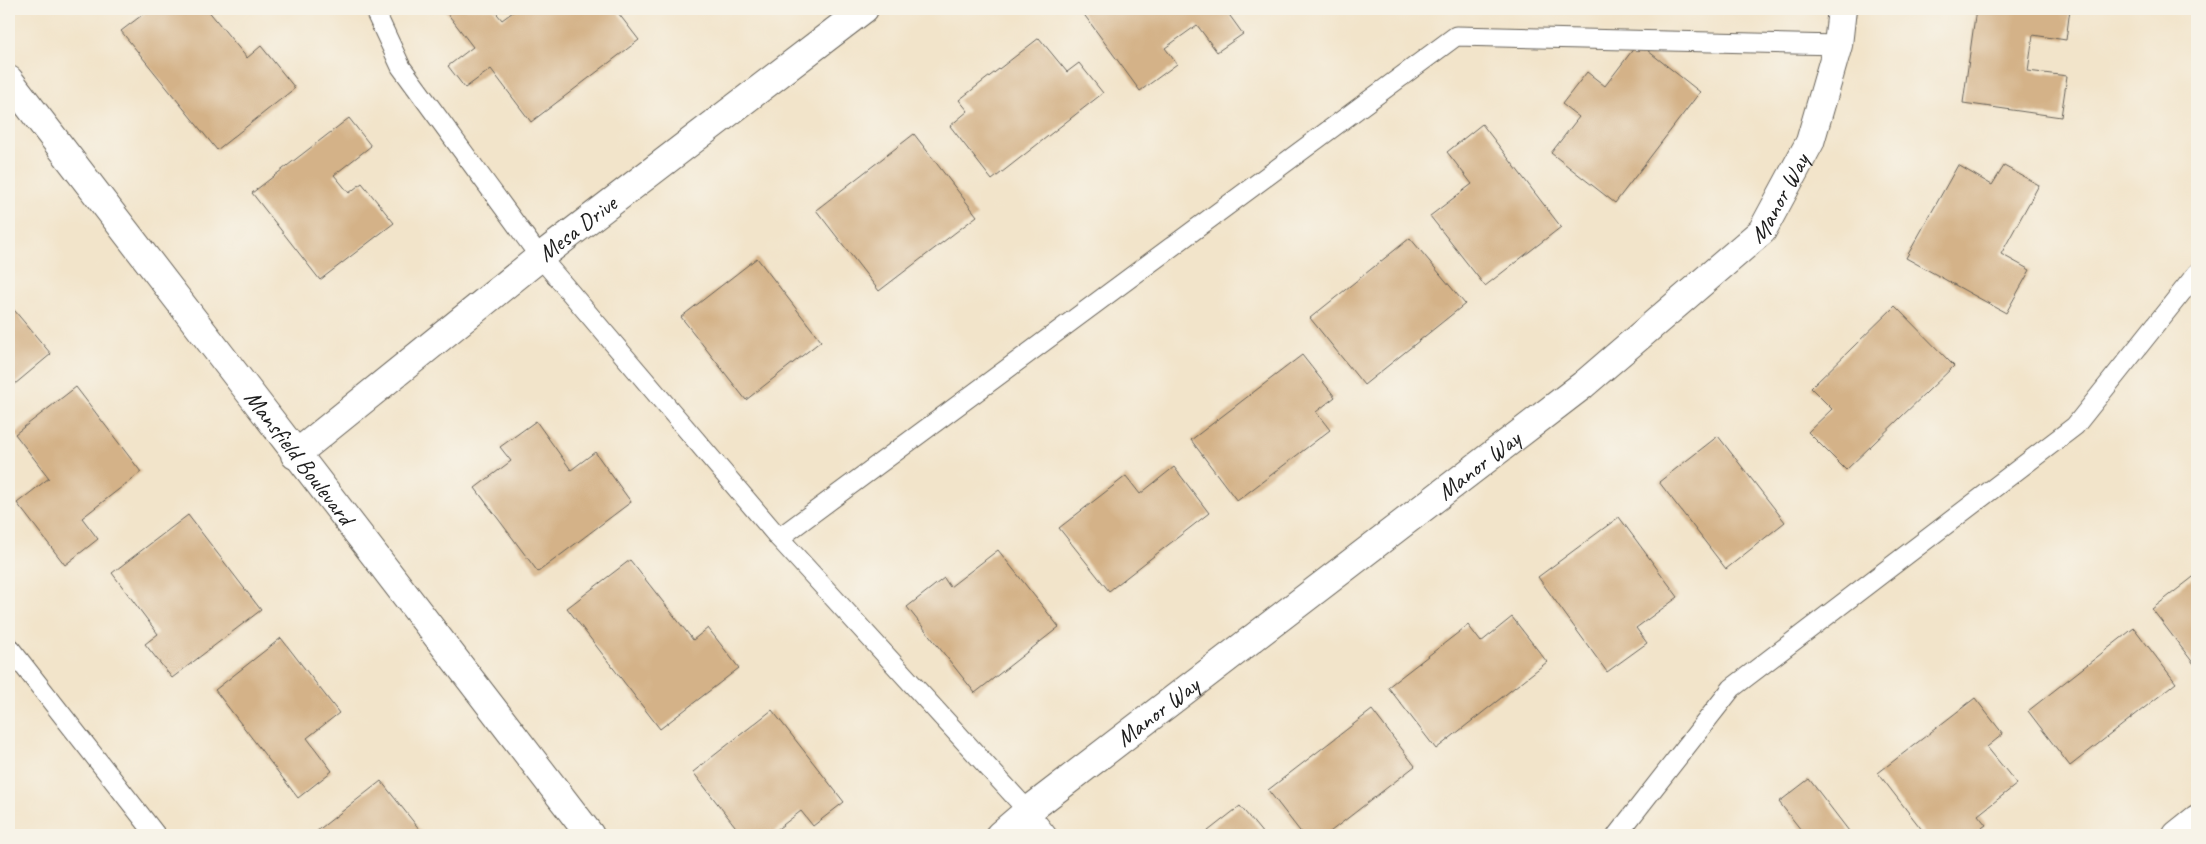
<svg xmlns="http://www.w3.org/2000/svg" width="2206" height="844" font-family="Caveat,sans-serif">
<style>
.building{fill:#d4b288}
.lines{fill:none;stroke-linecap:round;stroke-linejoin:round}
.lane-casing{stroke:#676259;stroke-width:21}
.street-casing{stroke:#676259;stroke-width:30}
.lane{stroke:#fff;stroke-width:19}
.street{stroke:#fff;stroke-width:28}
.labels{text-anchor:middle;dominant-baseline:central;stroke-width:4.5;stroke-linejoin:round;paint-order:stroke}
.street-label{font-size:24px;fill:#1c1c1c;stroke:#f7f3e8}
</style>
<rect width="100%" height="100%" fill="#f7f3e8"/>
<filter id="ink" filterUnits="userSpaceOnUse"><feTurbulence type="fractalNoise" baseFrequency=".02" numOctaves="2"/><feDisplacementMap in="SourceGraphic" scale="10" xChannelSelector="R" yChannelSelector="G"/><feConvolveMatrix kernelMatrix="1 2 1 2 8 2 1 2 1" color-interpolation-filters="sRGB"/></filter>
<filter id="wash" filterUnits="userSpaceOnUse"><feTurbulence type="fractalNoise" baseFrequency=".0096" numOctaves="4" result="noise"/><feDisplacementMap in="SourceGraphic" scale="20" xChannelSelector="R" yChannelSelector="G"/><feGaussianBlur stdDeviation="1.12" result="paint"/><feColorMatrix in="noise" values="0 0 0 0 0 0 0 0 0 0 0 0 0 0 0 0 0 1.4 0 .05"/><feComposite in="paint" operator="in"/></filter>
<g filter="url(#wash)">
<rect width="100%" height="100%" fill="#f2e4ca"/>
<g id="blocks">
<!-- building -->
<g class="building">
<path d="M 150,9 L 207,9 L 247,58 L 261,46 L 295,88 L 217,150 L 121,31 Z"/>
<path d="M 444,9 L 493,9 L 502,20 L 517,9 L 615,9 L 639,40 L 531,122 L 491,69 L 465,88 L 448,66 L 473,47 Z"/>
<path d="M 1080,9 L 1225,9 L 1243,34 L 1217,52 L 1197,25 L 1165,48 L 1177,64 L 1140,91 Z"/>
<path d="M 1976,9 L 2070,9 L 2066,40 L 2033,35 L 2028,71 L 2067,76 L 2061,117 L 1963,103 Z"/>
<path d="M 1039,38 L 1067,72 L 1079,63 L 1103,93 L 992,180 L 950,126 L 968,111 L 959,100 Z"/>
<path d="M 1638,43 L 1700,92 L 1615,203 L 1551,153 L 1579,117 L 1562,104 L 1587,72 L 1605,86 Z"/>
<path d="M 349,118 L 371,146 L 334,175 L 349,193 L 362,183 L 394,223 L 320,280 L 252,193 Z"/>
<path d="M 1482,124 L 1561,227 L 1485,286 L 1430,216 L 1472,184 L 1447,152 Z"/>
<path d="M 914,134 L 977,216 L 879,291 L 816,210 Z"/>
<path d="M 1958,165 L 1992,185 L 2004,166 L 2039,185 L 2001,254 L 2030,270 L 2006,313 L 1906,258 Z"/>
<path d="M 1410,238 L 1465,304 L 1364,385 L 1310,318 Z"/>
<path d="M 757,258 L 821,341 L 746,400 L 681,317 Z"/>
<path d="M 9,304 L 51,354 L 9,389 Z"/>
<path d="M 1895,306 L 1954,366 L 1846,470 L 1808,432 L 1832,409 L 1811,388 Z"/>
<path d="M 1302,355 L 1335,397 L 1316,412 L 1330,430 L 1237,501 L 1191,440 Z"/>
<path d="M 76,387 L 141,472 L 82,518 L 98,539 L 65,565 L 17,503 L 49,478 L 15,434 Z"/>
<path d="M 536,421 L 571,470 L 595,452 L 631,502 L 538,572 L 475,488 L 511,461 L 500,447 Z"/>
<path d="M 1718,436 L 1785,522 L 1726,569 L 1659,482 Z"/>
<path d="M 1174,467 L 1209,513 L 1109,591 L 1059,528 L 1126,476 L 1140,494 Z"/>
<path d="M 188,515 L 261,610 L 172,678 L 145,644 L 158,634 L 112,573 Z"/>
<path d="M 1619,517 L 1678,597 L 1636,628 L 1647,643 L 1607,672 L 1538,577 Z"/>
<path d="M 998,550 L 1059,627 L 975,693 L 907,607 L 944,578 L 950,587 Z"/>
<path d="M 630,560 L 693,640 L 708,628 L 739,668 L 660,729 L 567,608 Z"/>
<path d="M 2197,574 L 2197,661 L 2194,664 L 2152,609 Z"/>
<path d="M 1512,617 L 1547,662 L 1436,749 L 1388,687 L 1468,625 L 1481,642 Z"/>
<path d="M 2134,628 L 2176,683 L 2070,766 L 2028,711 Z"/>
<path d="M 281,638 L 339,713 L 307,738 L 332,771 L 298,798 L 215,690 Z"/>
<path d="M 1975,698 L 2003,734 L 1987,747 L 2017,784 L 1978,815 L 1986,825 L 1972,835 L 1926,835 L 1878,773 Z"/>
<path d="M 772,710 L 844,802 L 813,826 L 801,811 L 770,835 L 742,835 L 693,772 Z"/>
<path d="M 1372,710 L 1415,766 L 1326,835 L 1303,835 L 1268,790 Z"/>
<path d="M 1809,779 L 1852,835 L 1805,835 L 1779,802 Z"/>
<path d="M 381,781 L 424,835 L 312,835 Z"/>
<path d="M 1240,806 L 1264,835 L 1203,835 Z"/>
</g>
</g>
</g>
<g filter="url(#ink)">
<use href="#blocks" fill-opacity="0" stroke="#676259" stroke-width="1"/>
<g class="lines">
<defs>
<g id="lane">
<path d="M 374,9 L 401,67 L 540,257 L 779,538 L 1028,811 L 1047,835"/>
<path d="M 779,538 L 1456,36 L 1838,45"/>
<path d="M 9,647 L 156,835"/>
<path d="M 1617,835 L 1732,688 L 2075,426 L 2197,273"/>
</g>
<g id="street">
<path id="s1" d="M 9,80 L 590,835"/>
<path id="s2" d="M 295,455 L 540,257 L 864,9"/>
<path id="s3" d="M 1000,835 L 1028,811 L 1583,385 L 1762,231 L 1810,142 L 1838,45 L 1842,9"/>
<path d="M 2177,835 L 2197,819"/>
</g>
</defs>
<!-- lane casing -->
<use href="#lane" class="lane-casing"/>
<!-- street casing -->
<use href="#street" class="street-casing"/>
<!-- lane -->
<use href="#lane" class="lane"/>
<!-- street -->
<use href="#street" class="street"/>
</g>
</g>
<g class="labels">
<!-- street labels -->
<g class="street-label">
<text stroke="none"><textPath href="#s3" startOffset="1010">Manor Way</textPath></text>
<text stroke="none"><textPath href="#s2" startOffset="362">Mesa Drive</textPath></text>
<text stroke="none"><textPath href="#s1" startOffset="476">Mansfield Boulevard</textPath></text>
<text stroke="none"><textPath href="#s3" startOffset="605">Manor Way</textPath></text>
<text stroke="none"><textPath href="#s3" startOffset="200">Manor Way</textPath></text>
</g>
</g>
<!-- margin -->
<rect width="2206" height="844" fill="none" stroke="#f7f3e8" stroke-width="30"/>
</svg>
